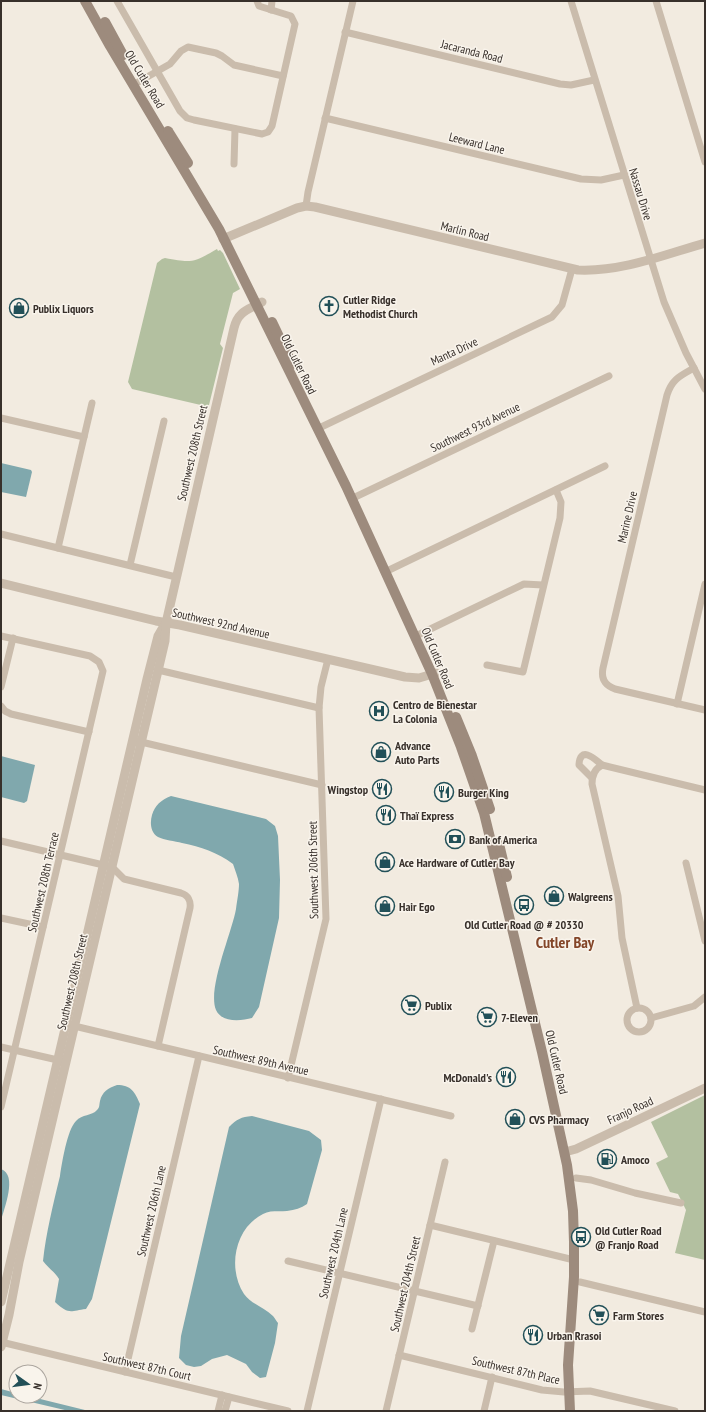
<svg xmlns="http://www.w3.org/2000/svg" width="706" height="1412" font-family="'PT Sans Narrow',sans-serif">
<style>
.green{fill:#b3c0a0}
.water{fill:#80a8ad}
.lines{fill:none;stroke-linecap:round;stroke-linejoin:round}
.minor{stroke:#cabcac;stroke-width:7}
.tertiary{stroke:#cabcac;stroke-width:9}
.secondary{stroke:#9d8b7d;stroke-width:10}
.labels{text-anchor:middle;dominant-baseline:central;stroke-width:3;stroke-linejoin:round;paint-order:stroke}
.street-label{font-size:12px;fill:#38302b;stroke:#f9f4ec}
.poi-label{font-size:12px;font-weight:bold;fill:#38302b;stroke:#f9f4ec;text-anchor:start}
.district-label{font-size:16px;font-weight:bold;fill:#834528;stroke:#f9f4ec}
</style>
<rect width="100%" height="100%" fill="#f2ebe0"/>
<!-- green -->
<g class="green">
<path d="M 217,249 L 218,251 L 220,250 L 223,253 L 240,289 L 233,293 L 220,344 L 223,348 L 209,405 L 205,406 L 132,389 L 128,382 L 157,263 L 162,259 L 165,258 C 192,263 193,263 217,249 Z"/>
<path d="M 705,1095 L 705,1260 L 675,1253 L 686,1210 L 678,1194 L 670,1192 L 656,1163 L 668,1157 L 651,1122 Z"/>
</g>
<!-- water -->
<g class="water">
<path d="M 1,463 L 31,470 L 32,472 L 26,497 L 1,492 Z"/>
<path d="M 1,756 L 35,765 L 27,801 L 24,803 L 1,797 Z"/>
<path d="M 171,796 L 266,819 L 275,826 L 278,836 L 280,880 L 279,918 L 259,1007 L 252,1018 C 241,1021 222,1023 216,1010 C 207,989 232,932 236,909 C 237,901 239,891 239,884 C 238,877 235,870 233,864 C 217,852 201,847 182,843 C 175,841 164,840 158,837 C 150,832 150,822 152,815 C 155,805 161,800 171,796 Z"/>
<path d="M 117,1085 C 131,1085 135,1092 140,1104 L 92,1299 L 86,1309 C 70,1311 69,1315 55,1302 L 59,1279 C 55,1272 48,1268 43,1261 C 46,1233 53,1205 60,1176 C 62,1163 67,1130 76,1121 C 82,1114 92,1116 97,1110 C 100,1107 99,1105 100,1101 C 102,1092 108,1088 117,1085 Z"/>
<path d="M 252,1116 L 309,1131 L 321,1140 L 322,1150 L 307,1204 C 301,1208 295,1210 287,1211 C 279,1212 270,1210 263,1214 C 235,1228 227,1268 244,1294 C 251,1304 264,1307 273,1316 C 275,1318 276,1321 278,1323 L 275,1343 L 266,1377 L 260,1378 L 252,1372 L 246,1364 L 227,1355 L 212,1359 L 201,1366 L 194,1367 L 186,1365 L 179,1358 L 181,1336 L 229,1127 C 237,1119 241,1117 252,1116 Z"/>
<path d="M 1,1169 C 18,1175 4,1208 1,1221 Z"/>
<path d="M 1,1389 L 16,1393 L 16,1396 L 28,1396 L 89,1411 L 69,1411 L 1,1395 Z"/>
</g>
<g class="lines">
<!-- minor -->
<g class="minor">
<path d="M 117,1 L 180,111 L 187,118 L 194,120 L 262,134 L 268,132 L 272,126 L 295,24 L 291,16 L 262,7 L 259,6 L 257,1"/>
<path d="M 571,1 L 664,302 L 686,353 L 705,389"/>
<path d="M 656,1 L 705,162"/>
<path d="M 271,10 L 272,1"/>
<path d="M 345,32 L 560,84 L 571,85 L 594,80"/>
<path d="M 133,85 L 170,64 L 181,51 L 188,47 L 216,53 L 222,56 L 234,65 L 283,76"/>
<path d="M 325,118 L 581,179 L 601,180 L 624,175"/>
<path d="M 234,164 L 235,129"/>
<path d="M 306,206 L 308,192 L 353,1"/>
<path d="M 694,368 C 680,376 672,379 667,395 L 603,668 C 601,678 604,685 615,689 L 705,710"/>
<path d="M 1,418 L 84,437"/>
<path d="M 317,429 L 552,317 L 562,305 L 572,269"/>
<path d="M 351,499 L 609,376"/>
<path d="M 1,534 L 176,577"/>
<path d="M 58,548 L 92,403"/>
<path d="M 130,565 L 164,421"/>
<path d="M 385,572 L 605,466"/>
<path d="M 420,634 L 524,584 L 543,585"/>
<path d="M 1,636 L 90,656 L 99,662 L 103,671 L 1,1107"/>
<path d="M 487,665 L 523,672 L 560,518 L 561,502 L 556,490"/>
<path d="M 158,670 L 319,708"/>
<path d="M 1,687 L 13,638"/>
<path d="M 677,704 L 705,584"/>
<path d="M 1,706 L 5,711 L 11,714 L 89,732"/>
<path d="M 137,741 L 322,785"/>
<path d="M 592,778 L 579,765 C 580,745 595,759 602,765"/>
<path d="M 1,841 L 112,867 L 124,879 L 181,893 C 188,895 191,901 190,908 L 158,1046"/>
<path d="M 686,863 L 705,941"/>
<path d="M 1,918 L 43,927"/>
<path d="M 637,1008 L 622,938 L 618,896 L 592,784 C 592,776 594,769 602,765 L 705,790"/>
<circle cx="639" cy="1020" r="12"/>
<path d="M 651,1018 L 694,1006 L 705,997"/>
<path d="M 70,1025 L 451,1116"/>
<path d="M 1,1047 L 62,1061"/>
<path d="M 288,1078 L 326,919 L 319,708 L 321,687 L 328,659"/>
<path d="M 576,1178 L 591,1180 L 635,1193 L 681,1203"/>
<path d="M 430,1225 L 574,1260"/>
<path d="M 288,1261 L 478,1306"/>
<path d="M 580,1282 L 705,1312"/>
<path d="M 472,1329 L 494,1241"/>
<path d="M 1,1342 L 288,1411"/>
<path d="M 399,1355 L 542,1390 L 564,1392 L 590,1391 L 675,1411"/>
<path d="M 125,1372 L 199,1056"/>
<path d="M 218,1411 L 222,1395"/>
<path d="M 225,1411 L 229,1397"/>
<path d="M 307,1411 L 381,1099"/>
<path d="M 386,1411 L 445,1162"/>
<path d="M 484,1411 L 492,1377"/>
</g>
<!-- tertiary -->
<g class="tertiary">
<path d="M 223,239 L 297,208 L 306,206 L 315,207 L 578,270 C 622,272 663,255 705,243"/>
<path d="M 1,583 L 156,621 L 180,625 L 405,677 L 419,678 L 436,673"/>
<path d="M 565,1152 L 576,1149 L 705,1088"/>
<path d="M 1,1302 L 147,679 L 158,636 L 165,624"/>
<path d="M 1,1347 L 9,1315 L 19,1262 L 165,641 L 166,623 L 234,328 C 238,311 248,310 262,302"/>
</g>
<!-- secondary -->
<g class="secondary">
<path d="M 85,1 L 110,46 L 219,229 L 346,486 L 432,674 L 461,747 L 484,813 L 542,1052 L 567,1165 L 573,1211 L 574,1242 L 574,1277 L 568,1365 L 570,1411"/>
<path d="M 105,22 L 123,55"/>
<path d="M 168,131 L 188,163"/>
<path d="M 272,322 L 292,364"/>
<path d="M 456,717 L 472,756 L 490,809"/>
<path d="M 499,844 L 507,877"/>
</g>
</g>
<!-- icons -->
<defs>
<symbol id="church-ring" viewBox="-11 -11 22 22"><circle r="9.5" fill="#f9f4ec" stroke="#225058" stroke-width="1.5"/><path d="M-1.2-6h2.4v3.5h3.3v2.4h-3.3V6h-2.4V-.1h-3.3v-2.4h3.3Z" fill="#225058"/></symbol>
<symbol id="shop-ring" viewBox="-11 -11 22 22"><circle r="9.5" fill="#f9f4ec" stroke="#225058" stroke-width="1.5"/><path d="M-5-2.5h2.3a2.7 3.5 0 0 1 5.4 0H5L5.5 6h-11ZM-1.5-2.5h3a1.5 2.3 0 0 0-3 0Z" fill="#225058"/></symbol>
<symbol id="hospital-ring" viewBox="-11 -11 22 22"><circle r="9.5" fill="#f9f4ec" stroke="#225058" stroke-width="1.5"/><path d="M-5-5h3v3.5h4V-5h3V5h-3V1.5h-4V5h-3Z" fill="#225058"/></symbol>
<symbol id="restaurant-ring" viewBox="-11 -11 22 22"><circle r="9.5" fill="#f9f4ec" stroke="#225058" stroke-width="1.5"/><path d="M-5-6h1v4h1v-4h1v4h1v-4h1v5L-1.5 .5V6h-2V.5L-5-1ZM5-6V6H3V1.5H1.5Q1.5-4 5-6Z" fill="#225058"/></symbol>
<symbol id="bank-ring" viewBox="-11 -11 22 22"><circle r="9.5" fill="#f9f4ec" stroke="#225058" stroke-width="1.5"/><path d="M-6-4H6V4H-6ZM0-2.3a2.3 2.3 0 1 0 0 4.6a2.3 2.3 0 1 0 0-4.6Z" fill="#225058"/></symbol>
<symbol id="bus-ring" viewBox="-11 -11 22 22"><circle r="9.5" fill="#f9f4ec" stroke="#225058" stroke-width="1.5"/><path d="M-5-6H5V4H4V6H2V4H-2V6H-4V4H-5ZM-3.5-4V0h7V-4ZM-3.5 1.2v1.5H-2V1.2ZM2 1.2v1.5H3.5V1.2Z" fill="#225058"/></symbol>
<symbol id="supermarket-ring" viewBox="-11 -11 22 22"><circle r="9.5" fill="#f9f4ec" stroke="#225058" stroke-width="1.5"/><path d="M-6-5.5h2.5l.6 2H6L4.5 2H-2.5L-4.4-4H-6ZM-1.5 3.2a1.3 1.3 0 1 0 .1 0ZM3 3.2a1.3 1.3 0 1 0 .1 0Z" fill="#225058"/></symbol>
<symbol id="fuel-ring" viewBox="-11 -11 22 22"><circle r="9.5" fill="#f9f4ec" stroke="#225058" stroke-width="1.5"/><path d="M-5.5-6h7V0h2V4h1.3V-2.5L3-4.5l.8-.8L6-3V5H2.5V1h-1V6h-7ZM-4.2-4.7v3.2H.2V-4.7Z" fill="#225058"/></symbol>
</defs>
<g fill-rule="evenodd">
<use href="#church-ring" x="318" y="295" width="22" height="22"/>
<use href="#shop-ring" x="8" y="297" width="22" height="22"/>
<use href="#hospital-ring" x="368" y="700" width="22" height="22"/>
<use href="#shop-ring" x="370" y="741" width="22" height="22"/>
<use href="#restaurant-ring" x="371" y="778" width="22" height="22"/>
<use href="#restaurant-ring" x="433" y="781" width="22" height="22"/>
<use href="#restaurant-ring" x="375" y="804" width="22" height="22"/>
<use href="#bank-ring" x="444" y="828" width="22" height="22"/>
<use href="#shop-ring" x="374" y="851" width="22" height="22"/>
<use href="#shop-ring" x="543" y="885" width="22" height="22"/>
<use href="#bus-ring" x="513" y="894" width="22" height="22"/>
<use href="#shop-ring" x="374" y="895" width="22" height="22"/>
<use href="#supermarket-ring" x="400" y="994" width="22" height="22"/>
<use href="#supermarket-ring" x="476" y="1006" width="22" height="22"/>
<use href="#restaurant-ring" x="495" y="1066" width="22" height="22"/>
<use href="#shop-ring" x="504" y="1108" width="22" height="22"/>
<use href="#fuel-ring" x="596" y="1148" width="22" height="22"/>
<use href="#bus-ring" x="570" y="1226" width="22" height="22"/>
<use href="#supermarket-ring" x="588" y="1304" width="22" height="22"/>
<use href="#restaurant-ring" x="522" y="1324" width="22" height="22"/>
</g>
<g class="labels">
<!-- street labels -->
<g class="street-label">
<text transform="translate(472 51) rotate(14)">Jacaranda Road</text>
<text transform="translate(145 79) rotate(59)">Old Cutler Road</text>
<text transform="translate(477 143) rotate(14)">Leeward Lane</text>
<text transform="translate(641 194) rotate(73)">Nassau Drive</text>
<text transform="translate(465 231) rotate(14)">Marlin Road</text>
<text transform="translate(454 351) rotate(-25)">Manta Drive</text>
<text transform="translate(299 364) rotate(64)">Old Cutler Road</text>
<text transform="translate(475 427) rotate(-26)">Southwest 93rd Avenue</text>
<text transform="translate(192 453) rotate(-77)">Southwest 208th Street</text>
<text transform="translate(627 517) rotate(-77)">Marine Drive</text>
<text transform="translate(221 623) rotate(13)">Southwest 92nd Avenue</text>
<text transform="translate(438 658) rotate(67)">Old Cutler Road</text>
<text transform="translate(313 870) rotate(-91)">Southwest 206th Street</text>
<text transform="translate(43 882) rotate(-77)">Southwest 208th Terrace</text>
<text transform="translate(72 982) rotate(-77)">Southwest 208th Street</text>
<text transform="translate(261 1060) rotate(13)">Southwest 89th Avenue</text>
<text transform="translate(557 1062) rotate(77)">Old Cutler Road</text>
<text transform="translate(630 1110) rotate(-25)">Franjo Road</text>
<text transform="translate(151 1211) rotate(-77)">Southwest 206th Lane</text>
<text transform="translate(333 1253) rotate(-77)">Southwest 204th Lane</text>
<text transform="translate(405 1284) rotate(-77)">Southwest 204th Street</text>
<text transform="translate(147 1366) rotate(13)">Southwest 87th Court</text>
<text transform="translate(516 1370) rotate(13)">Southwest 87th Place</text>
</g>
<!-- poi labels -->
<g class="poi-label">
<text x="343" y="299">Cutler Ridge<tspan x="343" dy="14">Methodist Church</tspan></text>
<text x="33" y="308">Publix Liquors</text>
<text x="393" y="704">Centro de Bienestar<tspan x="393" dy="14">La Colonia</tspan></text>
<text x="395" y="745">Advance<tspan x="395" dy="14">Auto Parts</tspan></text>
<text x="368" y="789" text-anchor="end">Wingstop</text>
<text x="458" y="792">Burger King</text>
<text x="400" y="815">Thaï Express</text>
<text x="469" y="839">Bank of America</text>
<text x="399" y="862">Ace Hardware of Cutler Bay</text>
<text x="568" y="896">Walgreens</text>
<text x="399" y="906">Hair Ego</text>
<text x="524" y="924" text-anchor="middle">Old Cutler Road @ # 20330</text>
<text x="425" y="1005">Publix</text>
<text x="501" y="1017">7-Eleven</text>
<text x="492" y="1077" text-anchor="end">McDonald's</text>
<text x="529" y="1119">CVS Pharmacy</text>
<text x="621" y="1159">Amoco</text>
<text x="595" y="1230">Old Cutler Road<tspan x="595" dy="14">@ Franjo Road</tspan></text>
<text x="613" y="1315">Farm Stores</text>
<text x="547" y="1335">Urban Rrasoi</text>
</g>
<!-- district labels -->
<g class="district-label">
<text x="565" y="942">Cutler Bay</text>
</g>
</g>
<!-- border -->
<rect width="706" height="1412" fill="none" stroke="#38302b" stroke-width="4"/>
<!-- north arrow -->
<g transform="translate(28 1384) rotate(104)"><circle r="19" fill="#f9f4ec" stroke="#aca69f"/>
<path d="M0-3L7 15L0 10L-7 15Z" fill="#225058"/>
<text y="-6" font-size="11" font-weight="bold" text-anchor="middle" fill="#38302b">N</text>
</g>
</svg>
